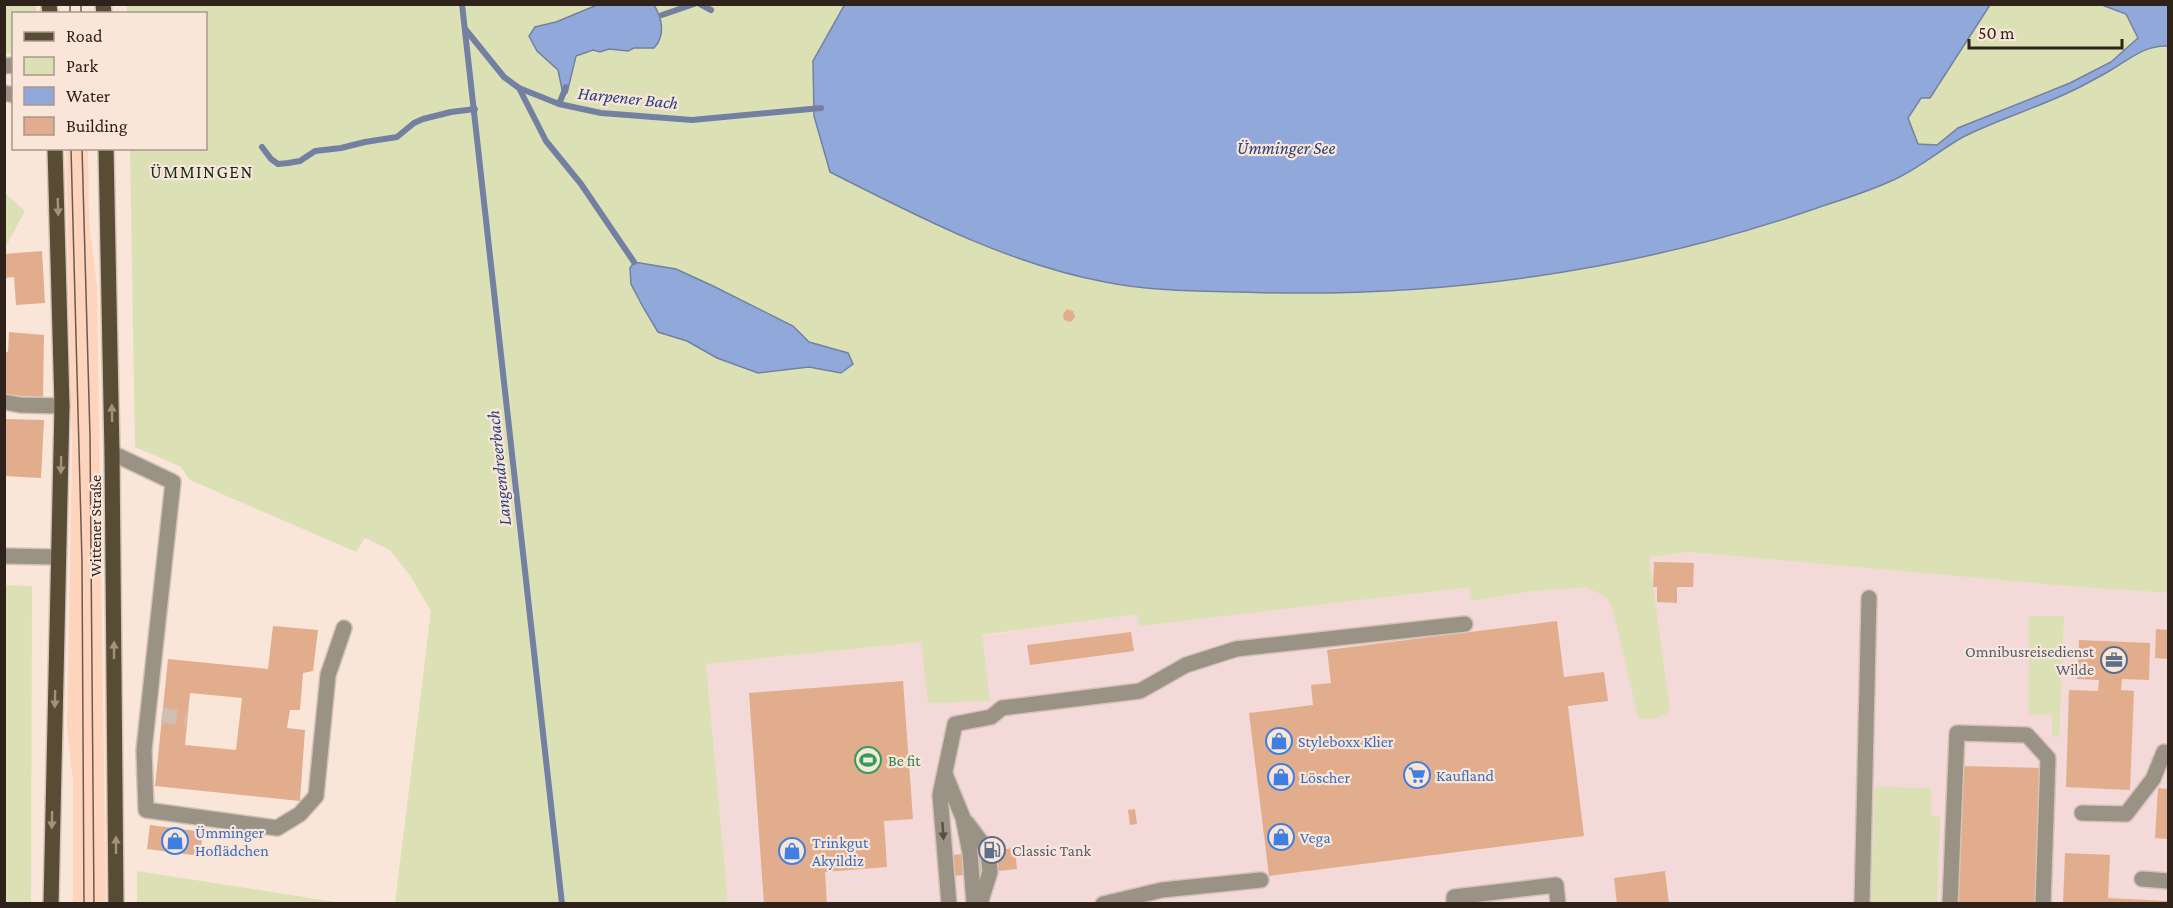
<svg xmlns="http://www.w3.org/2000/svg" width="2173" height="908" font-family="'Crimson Pro',serif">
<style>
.industrial{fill:#f3d9d7}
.built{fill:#ffd4bd}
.green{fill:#dbe1b5}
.water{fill:#91a9da;stroke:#7480a1;stroke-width:1.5}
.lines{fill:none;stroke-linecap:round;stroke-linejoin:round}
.stream{stroke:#7480a1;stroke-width:6}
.building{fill:#e2ad8c;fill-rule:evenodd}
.minor-tunnel{stroke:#d1beb3;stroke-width:15;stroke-dasharray:15 8;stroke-linecap:butt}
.minor-casing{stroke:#d5c2b7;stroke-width:18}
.major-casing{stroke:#d5c2b7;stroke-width:18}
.minor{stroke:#9a9385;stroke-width:15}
.major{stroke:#584d34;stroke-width:15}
.tram{stroke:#6a5b52;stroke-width:1.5}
.oneway{fill:#a1917e}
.oneway2{fill:#5a4f45}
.labels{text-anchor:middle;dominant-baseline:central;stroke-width:4.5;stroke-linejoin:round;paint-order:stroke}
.street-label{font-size:16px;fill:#2f221b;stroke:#fae5d9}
.service-label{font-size:16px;fill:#4e5e75;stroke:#fae5d9;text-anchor:end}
.shop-label{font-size:16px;fill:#366cbe;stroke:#fae5d9;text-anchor:start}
.leisure-label{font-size:16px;fill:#27864d;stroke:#fae5d9;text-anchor:start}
.water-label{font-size:18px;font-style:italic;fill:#27417d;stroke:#fae5d9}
.neighbourhood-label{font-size:18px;letter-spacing:1.5px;fill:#0e321b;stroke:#fae5d9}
</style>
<rect width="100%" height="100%" fill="#fae5d9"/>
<!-- industrial -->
<path class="industrial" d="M 1689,552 L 2066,586 L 2168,593 L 2168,903 L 728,903 L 706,664 L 981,636 L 1138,614 Z"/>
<!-- built -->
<path class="built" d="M 66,149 L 88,149 L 89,220 L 97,287 L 106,903 L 73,903 L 73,779 L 67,729 L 72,444 Z"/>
<!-- green -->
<g class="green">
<path d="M 4,5 L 36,5 L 36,13 L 14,14 L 13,53 L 5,53 Z"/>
<path d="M 127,5 L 2168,5 L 2168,593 L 2066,586 L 1689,552 L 1649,557 L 1670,711 L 1656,719 L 1638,718 L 1613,609 L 1606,597 L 1586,587 L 1532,591 L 1471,601 L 1469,587 L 1139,626 L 1137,614 L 982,635 L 990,701 L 928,703 L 921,642 L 706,664 L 728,903 L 395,903 L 431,611 L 411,577 L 390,550 L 365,538 L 356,552 L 190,480 L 181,467 L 135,447 L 130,149 L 206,148 L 206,14 L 127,13 Z"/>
<path d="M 5,193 L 25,211 L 5,248 Z"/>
<path d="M 5,585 L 32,586 L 31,903 L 5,903 Z"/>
<path d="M 2029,616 L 2064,616 L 2059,737 L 2052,737 L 2052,715 L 2029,714 Z"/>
<path d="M 1875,787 L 1931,788 L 1931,816 L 1940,816 L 1937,903 L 1871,903 Z"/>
<path d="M 137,871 L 342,903 L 137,903 Z"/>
</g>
<!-- water -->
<g class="water">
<path d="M 845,4 L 1990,5 L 1930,98 L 1921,98 L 1908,118 L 1918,144 L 1937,145 L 1958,128 L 2070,83 L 2111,62 L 2138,38 L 2126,14 L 2102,5 L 2168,5 L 2168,46 C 2145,45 2131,58 2111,70 C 2101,76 2091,81 2080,87 C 2043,106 2001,118 1963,137 C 1938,151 1917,170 1891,181 C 1865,193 1837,201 1811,210 C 1629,273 1431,299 1239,292 C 1194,291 1149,291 1105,282 C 1006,263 919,217 830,172 L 814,116 L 813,61 Z"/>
<path d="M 597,5 L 654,5 C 662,18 666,35 654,48 L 634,48 L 628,51 L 609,49 L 600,52 L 593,50 L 576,56 L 567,93 L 563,94 L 558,70 L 537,51 L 529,36 L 535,27 L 556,22 Z"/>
<path d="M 634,262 L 676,269 L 713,286 L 793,326 L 809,342 L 848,353 L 853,364 L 841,373 L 809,367 L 758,373 L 717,358 L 687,341 L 658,332 L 643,307 L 631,284 L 630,268 Z"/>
</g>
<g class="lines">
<!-- stream -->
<g class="stream">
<path d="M 462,4 L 562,904"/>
<path d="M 700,4 L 711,10"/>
<path d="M 662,15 L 694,4"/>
<path d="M 466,30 L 504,77 L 519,88 L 559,104 L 601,113 L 692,120 L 821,108"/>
<path d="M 519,88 L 546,141 L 581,184 L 634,262"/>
<path d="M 559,104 L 566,87"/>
<path d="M 262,147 L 271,159 L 278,164 L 288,163 L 300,161 L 315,151 L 341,148 L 365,142 L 397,137 L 414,123 L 423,119 L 451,112 L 475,109"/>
</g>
</g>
<!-- building -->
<g class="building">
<path d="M 42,251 L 45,303 L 16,305 L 14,277 L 5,278 L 4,254 Z"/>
<path d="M 1067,309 L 1073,311 L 1075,317 L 1071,322 L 1064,320 L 1063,314 Z"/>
<path d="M 9,332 L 44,335 L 43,397 L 5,395 L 6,370 L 4,370 L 4,351 L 8,352 Z"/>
<path d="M 5,419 L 44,420 L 41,478 L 4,476 Z"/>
<path d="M 1654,562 L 1694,563 L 1693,587 L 1677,587 L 1677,603 L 1657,602 L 1657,587 L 1653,587 Z"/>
<path d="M 1557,621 L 1564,677 L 1604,672 L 1608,701 L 1568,706 L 1584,836 L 1269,876 L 1249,713 L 1313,705 L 1311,685 L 1331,683 L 1327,650 Z"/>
<path d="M 273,626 L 318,630 L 313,671 L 303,673 L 300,710 L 290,710 L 287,728 L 305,730 L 300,801 L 155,786 L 168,659 L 268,669 ZM 190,693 L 242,698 L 236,750 L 185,745 Z"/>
<path d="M 2156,629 L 2168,630 L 2168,659 L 2155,658 Z"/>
<path d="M 1131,632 L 1134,651 L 1030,665 L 1027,645 Z"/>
<path d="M 2079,640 L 2150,643 L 2149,680 L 2122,679 L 2121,690 L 2134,691 L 2130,790 L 2066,787 L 2069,690 L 2098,691 L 2099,680 L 2077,679 Z"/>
<path d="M 903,681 L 913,819 L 884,821 L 887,867 L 825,872 L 827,904 L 764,904 L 749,693 Z"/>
<path d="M 1963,766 L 2040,768 L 2036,904 L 1942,904 L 1947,775 L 1962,774 Z"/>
<path d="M 2158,788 L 2168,789 L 2168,839 L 2155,838 Z"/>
<path d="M 1135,809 L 1137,824 L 1130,825 L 1128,810 Z"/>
<path d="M 150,825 L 203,832 L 200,856 L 147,849 Z"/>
<path d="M 1015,848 L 1017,869 L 954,876 L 952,855 Z"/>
<path d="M 2065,853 L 2110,855 L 2108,898 L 2168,901 L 2168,904 L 2063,904 Z"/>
<path d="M 1665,871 L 1669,904 L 1617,904 L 1614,878 Z"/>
</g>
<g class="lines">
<!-- minor-tunnel -->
<path class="minor-tunnel" d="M 162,715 L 187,719"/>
<defs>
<g id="minor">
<path d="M 4,66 L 14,65"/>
<path d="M 4,93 L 14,95"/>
<path d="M 4,402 L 20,405 L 62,406"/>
<path d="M 112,453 L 173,482 L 144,750 L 146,810 L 277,828 L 300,814 L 316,796 L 328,675 L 344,628"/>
<path d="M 4,556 L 58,557"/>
<path d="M 945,774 L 963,818 L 970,853 L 974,904"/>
<path d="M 2082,813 L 2126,814 L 2153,779 L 2164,752 L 2168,753"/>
<path d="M 967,823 L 988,851 L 990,872 L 980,904"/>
<path d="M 2142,879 L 2168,881"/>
<path d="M 949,904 L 940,795 L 955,724 L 991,717 L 1002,708 L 1140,691 L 1186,665 L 1236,649 L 1465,624"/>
<path d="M 1103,904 L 1162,890 L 1261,880"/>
<path d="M 1454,904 L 1454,897 L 1556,885 L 1558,904"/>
<path d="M 1862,904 L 1869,598"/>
<path d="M 1950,904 L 1957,733 L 2027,735 L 2048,758 L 2043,904"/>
</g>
<g id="major">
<path d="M 49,4 L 50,14"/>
<path d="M 103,4 L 104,14"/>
<path d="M 106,148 L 112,453 L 116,904"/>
<path d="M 51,904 L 62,406 L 55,148"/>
</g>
</defs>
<!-- minor casing -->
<use href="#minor" class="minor-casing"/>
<!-- major casing -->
<use href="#major" class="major-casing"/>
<!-- minor -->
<use href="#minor" class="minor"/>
<!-- major -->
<use href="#major" class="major"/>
<!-- tram -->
<g class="tram">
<path d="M 70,4 L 70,14"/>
<path d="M 81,4 L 81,14"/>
<path d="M 71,148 L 82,562 L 84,904"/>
<path d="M 82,148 L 90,436 L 94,904"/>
</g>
</g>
<!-- one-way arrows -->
<defs><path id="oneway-solid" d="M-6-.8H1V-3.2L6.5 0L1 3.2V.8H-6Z" transform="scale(1.5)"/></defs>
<g class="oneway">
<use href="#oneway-solid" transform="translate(58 207) rotate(88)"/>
<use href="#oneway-solid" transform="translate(112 413) rotate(-91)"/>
<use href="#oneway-solid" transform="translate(61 465) rotate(91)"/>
<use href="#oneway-solid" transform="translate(114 650) rotate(-90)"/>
<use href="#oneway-solid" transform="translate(55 699) rotate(91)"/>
<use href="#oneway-solid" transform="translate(52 820) rotate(91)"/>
<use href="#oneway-solid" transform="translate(116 845) rotate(-90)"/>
</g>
<use class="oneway2" href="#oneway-solid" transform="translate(943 831) rotate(86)"/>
<!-- icons -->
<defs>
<symbol id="office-ring" viewBox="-11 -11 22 22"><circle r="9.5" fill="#fae5d9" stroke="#5c6f8a" stroke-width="1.5"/><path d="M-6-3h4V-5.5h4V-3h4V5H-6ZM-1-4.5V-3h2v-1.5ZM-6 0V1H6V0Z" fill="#5c6f8a"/></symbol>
<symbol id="shop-ring" viewBox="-11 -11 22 22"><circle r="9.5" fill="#fae5d9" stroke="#3f7fe0" stroke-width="1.5"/><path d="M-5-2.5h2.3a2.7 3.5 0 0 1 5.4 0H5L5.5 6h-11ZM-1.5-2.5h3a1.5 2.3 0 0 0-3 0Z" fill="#3f7fe0"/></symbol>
<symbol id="stadium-ring" viewBox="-11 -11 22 22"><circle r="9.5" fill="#fae5d9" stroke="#2e9e5b" stroke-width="1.5"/><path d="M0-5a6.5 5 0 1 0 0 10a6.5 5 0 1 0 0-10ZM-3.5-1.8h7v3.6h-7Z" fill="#2e9e5b"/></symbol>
<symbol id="supermarket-ring" viewBox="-11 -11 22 22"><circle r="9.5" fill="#fae5d9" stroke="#3f7fe0" stroke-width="1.5"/><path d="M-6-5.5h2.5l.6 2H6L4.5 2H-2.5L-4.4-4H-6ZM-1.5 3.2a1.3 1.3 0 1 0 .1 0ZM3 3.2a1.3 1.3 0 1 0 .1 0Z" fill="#3f7fe0"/></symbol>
<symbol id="fuel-ring" viewBox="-11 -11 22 22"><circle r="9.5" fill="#fae5d9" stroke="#5c6f8a" stroke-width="1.5"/><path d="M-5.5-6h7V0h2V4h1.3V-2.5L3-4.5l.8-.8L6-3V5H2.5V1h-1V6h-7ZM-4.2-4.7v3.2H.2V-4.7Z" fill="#5c6f8a"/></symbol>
</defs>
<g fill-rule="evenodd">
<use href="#office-ring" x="2099" y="645" width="30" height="30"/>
<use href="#shop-ring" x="1264" y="726" width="30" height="30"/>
<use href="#stadium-ring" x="853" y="745" width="30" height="30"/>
<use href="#supermarket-ring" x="1402" y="760" width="30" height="30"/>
<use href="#shop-ring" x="1266" y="762" width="30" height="30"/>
<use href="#shop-ring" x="1266" y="822" width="30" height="30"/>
<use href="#shop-ring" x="160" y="826" width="30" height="30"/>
<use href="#fuel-ring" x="977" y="835" width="30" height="30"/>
<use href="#shop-ring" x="777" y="836" width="30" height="30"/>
</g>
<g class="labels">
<!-- street labels -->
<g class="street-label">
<text transform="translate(95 526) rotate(-90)">Wittener Straße</text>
</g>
<!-- service labels -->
<g class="service-label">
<text x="2094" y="651">Omnibusreisedienst<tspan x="2094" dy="18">Wilde</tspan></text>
<text x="1012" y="850" text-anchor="start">Classic Tank</text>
</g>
<!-- shop labels -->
<g class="shop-label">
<text x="1298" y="741">Styleboxx Klier</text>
<text x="1436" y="775">Kaufland</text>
<text x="1300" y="777">Löscher</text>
<text x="195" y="832">Ümminger<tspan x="195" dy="18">Hoflädchen</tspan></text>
<text x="1300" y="837">Vega</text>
<text x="812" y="842">Trinkgut<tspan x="812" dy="18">Akyildiz</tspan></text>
</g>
<!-- leisure labels -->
<g class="leisure-label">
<text x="888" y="760">Be fit</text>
</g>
<!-- water labels -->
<g class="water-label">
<text transform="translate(628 98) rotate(6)">Harpener Bach</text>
<text x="1286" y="148">Ümminger See</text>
<text transform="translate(499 468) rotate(-96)">Langendreerbach</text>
</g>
<!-- neighbourhood labels -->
<g class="neighbourhood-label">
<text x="202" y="172">ÜMMINGEN</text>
</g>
</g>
<!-- border -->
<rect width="2173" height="908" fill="none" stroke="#2f221b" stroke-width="12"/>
<!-- legend -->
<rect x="12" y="12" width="195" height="138" fill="#fae5d9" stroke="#a9978d" stroke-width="1.5"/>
<rect x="24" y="32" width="30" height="9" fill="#584d34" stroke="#a9978d" stroke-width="1.5"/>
<text x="66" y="42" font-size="18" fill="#2f221b">Road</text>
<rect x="24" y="57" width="30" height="18" fill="#dbe1b5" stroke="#a9978d" stroke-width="1.5"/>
<text x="66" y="72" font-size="18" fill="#2f221b">Park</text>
<rect x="24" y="87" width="30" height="18" fill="#91a9da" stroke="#a9978d" stroke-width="1.5"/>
<text x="66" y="102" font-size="18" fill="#2f221b">Water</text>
<rect x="24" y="117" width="30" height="18" fill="#e2ad8c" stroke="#a9978d" stroke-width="1.5"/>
<text x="66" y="132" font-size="18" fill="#2f221b">Building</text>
<!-- scale -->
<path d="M1969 39v9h153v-9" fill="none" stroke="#2f221b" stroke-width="3"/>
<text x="1978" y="39" font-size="18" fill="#2f221b" stroke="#fae5d9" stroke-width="4.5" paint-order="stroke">50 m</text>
</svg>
